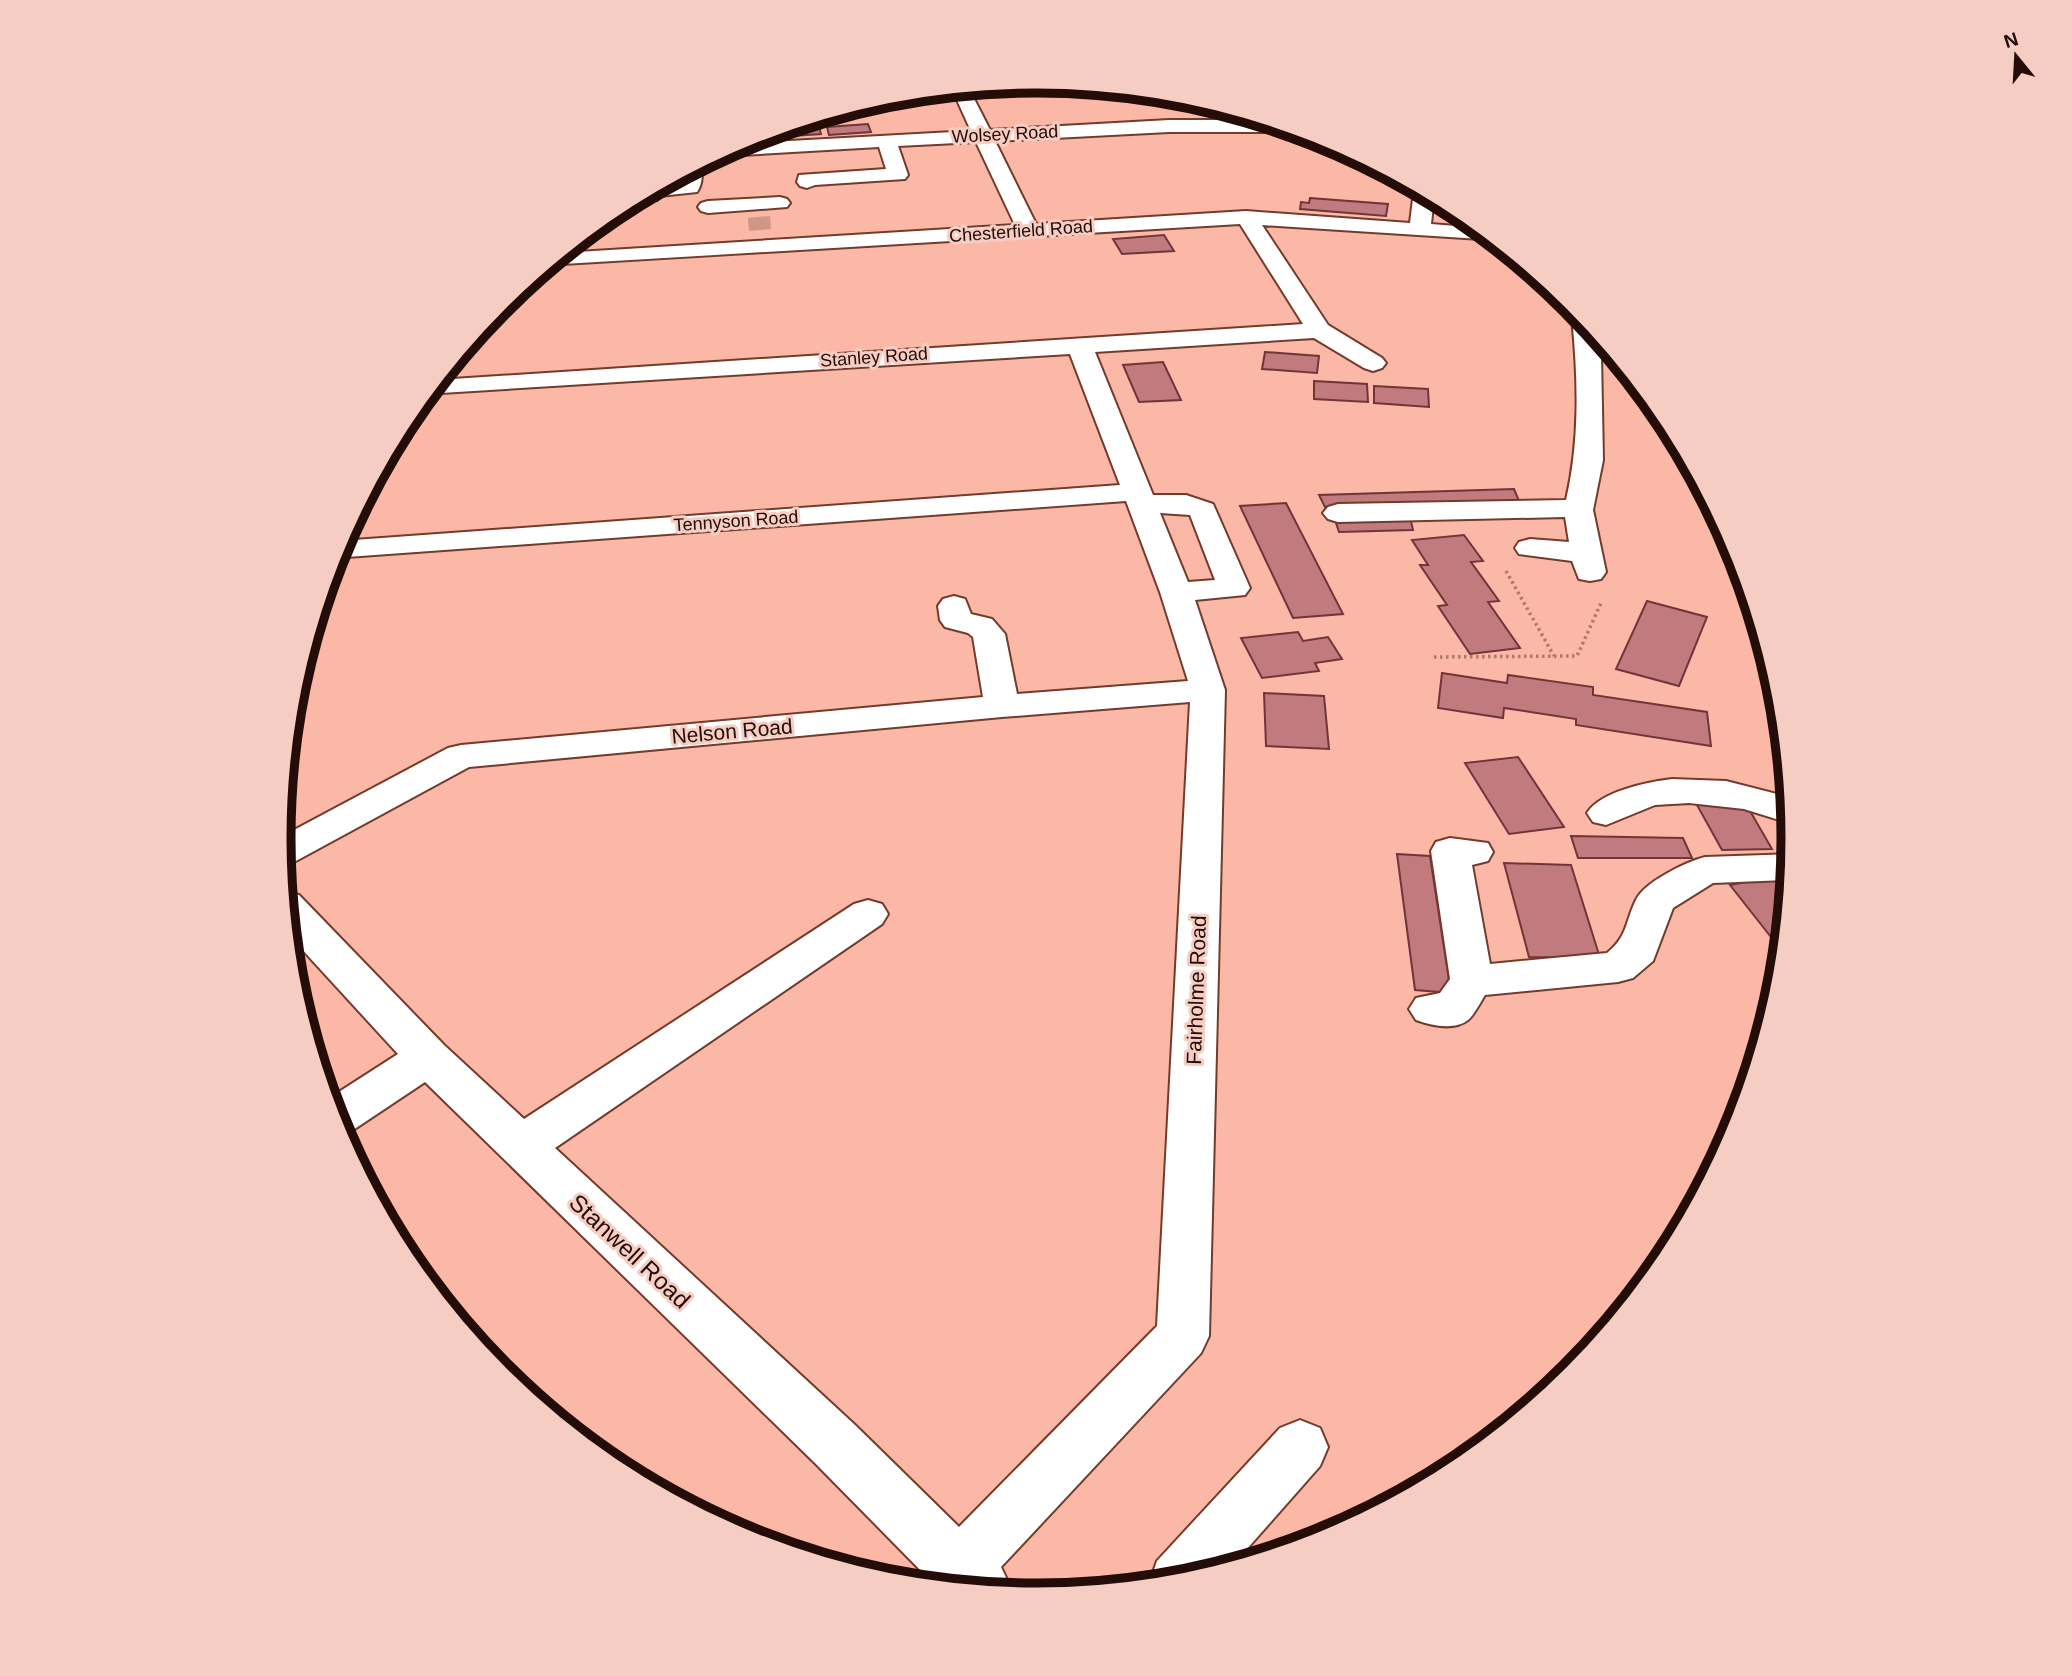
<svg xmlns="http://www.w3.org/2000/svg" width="2072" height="1676" font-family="Helvetica,sans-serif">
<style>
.building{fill:#c17a7e;stroke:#6f353a;stroke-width:2}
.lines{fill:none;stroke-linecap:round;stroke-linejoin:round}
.minor-tunnel{stroke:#d09686;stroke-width:22;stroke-dasharray:22 10;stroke-linecap:butt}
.minor-casing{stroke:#723b2c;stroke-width:4}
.path{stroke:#ab786b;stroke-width:3.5;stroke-dasharray:2.5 3.5;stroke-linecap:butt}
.minor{fill:#fff;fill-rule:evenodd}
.labels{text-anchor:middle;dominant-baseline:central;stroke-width:6;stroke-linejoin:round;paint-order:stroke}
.far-street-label{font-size:18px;fill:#240d08;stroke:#f6cdc2}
.street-label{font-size:21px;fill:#240d08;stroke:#f6cdc2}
.near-street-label{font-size:24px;fill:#240d08;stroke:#f6cdc2}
.rim{fill:none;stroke:#240d08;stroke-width:9}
</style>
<rect width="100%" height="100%" fill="#fbb8a6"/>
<!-- building -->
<g class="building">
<path d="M 818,123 L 821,134 L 745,139 L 789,125 Z"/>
<path d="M 868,124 L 871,132 L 829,135 L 827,127 Z"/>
<path d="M 1310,198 L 1388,204 L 1386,216 L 1300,209 L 1301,202 L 1309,203 Z"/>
<path d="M 1164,235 L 1174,251 L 1122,254 L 1113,239 Z"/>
<path d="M 1265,352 L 1319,356 L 1317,373 L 1262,369 Z"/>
<path d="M 1163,362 L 1181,400 L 1139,402 L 1123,365 Z"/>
<path d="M 1314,381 L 1367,384 L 1368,402 L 1314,399 Z"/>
<path d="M 1374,386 L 1428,389 L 1429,407 L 1374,403 Z"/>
<path d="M 1514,489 L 1519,501 L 1325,507 L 1319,495 Z"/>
<path d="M 1286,503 L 1343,614 L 1293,618 L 1240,506 Z"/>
<path d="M 1410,517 L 1413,530 L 1339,532 L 1335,520 Z"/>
<path d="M 1464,535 L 1483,561 L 1471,562 L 1499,601 L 1488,602 L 1520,648 L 1470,654 L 1438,606 L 1447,605 L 1420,565 L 1428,565 L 1412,540 Z"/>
<path d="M 1647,601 L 1707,617 L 1679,686 L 1616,669 Z"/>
<path d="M 1298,632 L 1303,641 L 1328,637 L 1342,659 L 1315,663 L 1319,671 L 1262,678 L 1241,638 Z"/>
<path d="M 1442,673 L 1507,683 L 1508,675 L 1593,687 L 1593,695 L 1707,712 L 1711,746 L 1576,725 L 1576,719 L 1504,708 L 1503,718 L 1438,708 Z"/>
<path d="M 1264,693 L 1324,696 L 1329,749 L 1266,746 Z"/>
<path d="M 1518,757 L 1564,827 L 1509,834 L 1465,763 Z"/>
<path d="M 1746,804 L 1772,849 L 1722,850 L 1697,805 Z"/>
<path d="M 1571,836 L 1683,838 L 1692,858 L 1578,858 Z"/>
<path d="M 1397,854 L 1430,856 L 1451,993 L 1415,990 Z"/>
<path d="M 1504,863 L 1571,865 L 1600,958 L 1529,957 Z"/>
<path d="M 1787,875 L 1790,878 L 1783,945 L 1778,946 L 1730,885 Z"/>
</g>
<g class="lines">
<!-- minor-tunnel -->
<path class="minor-tunnel" d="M 759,217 L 760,230"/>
<defs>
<g id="minor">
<path d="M 968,87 L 990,130 L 1169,120 L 1267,120 L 1293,128 L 1285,132 L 1169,132 L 995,141 L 1036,224 L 1246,211 L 1410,223 L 1414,191 L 1417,187 L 1434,196 L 1431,224 L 1481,228 L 1496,240 L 1262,225 L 1328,325 L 1382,358 L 1386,363 L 1382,368 L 1373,371 L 1364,368 L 1314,338 L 1095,352 L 1153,495 L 1186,495 L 1213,504 L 1250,588 L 1245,595 L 1195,600 L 1225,690 L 1209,1336 L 1201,1353 L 1001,1567 L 1012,1590 L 1010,1593 L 936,1586 L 815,1463 L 425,1082 L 350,1132 L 340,1136 L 328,1099 L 398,1054 L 288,934 L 284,891 L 299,895 L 444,1045 L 524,1119 L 854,904 L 868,900 L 882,904 L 888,914 L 882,924 L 555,1148 L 855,1425 L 959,1527 L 1157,1326 L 1190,702 L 1002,717 L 469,767 L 294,862 L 281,866 L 279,838 L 448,748 L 461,745 L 983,697 L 973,637 L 968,633 L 945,627 L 940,620 L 938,606 L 943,599 L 954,596 L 965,599 L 971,614 L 992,619 L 1005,634 L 1017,694 L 1188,681 L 1160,592 L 1126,501 L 333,558 L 340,541 L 1120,485 L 1070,354 L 425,394 L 437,380 L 1303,324 L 1240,224 L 546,265 L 561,253 L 1015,225 L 976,142 L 898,146 L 908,175 L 905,179 L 815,185 L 807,188 L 800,186 L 797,182 L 799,175 L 886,169 L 879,147 L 725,156 L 718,153 L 736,144 L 971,131 L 952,89 ZM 1160,513 L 1190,515 L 1215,580 L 1188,582 Z"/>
<path d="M 699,163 C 704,170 702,186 697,192 L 660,196 L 657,200 L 643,200 L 640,196 L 662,183 L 680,182 L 681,173 Z"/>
<path d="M 780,197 L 787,199 L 790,203 L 787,207 L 708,213 L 701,211 L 698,207 L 701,203 L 708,201 Z"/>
<path d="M 1579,311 L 1598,335 L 1601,354 L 1603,460 L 1593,510 L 1606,572 L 1601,579 L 1590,581 L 1579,579 L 1572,561 L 1519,554 L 1515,548 L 1519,542 L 1530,539 L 1569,542 L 1565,517 L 1338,522 L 1328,519 L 1323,513 L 1328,507 L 1338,504 L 1566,500 C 1580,440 1578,378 1572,317 Z"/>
<path d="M 1672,779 L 1726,781 L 1789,797 L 1792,824 L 1744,809 L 1689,803 L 1655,805 L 1606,825 L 1593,822 L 1587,813 C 1601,791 1648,782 1672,779 Z"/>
<path d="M 1450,838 L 1488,843 L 1493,852 L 1488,861 L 1472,865 L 1490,964 L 1607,953 C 1628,936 1625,922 1636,900 C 1644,882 1686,862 1705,857 L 1792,854 L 1789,880 L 1713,883 L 1673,908 L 1653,961 L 1633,978 L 1618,982 L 1485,995 C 1480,1003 1474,1015 1468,1020 C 1454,1031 1430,1025 1416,1020 L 1409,1009 L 1416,998 L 1440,993 L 1450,979 L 1431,851 L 1436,842 Z"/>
<path d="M 1300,1420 L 1320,1428 L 1328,1447 L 1320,1466 L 1231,1567 L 1183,1581 L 1149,1584 L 1157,1561 L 1280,1428 Z"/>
</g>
</defs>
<!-- minor casing -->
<use href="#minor" class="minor-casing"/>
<!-- path -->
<g class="path">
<path d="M 1506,571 L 1554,656"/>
<path d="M 1434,657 L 1577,656 L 1602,601"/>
</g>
<!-- minor -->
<use href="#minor" class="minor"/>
</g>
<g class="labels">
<!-- far-street labels -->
<g class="far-street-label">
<text transform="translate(1005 134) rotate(-3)">Wolsey Road</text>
<text transform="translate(1021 231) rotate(-4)">Chesterfield Road</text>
<text transform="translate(874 357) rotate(-4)">Stanley Road</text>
<text transform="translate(736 521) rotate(-4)">Tennyson Road</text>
</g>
<!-- street labels -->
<g class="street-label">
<text transform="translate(732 731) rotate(-5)">Nelson Road</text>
<text transform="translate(1196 990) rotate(-88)">Fairholme Road</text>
</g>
<!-- near-street labels -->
<g class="near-street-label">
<text transform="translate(630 1251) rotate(43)">Stanwell Road</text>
</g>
</g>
<!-- crop -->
<path d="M0 0H2072V1676H0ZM291 838a745 745 0 1 1 1490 0a745 745 0 1 1-1490 0Z" fill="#f6cdc2" fill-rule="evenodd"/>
<path class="rim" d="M291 838a745 745 0 1 1 1490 0a745 745 0 1 1-1490 0Z"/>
<!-- north arrow -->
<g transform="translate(2016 56) rotate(342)" stroke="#f6cdc2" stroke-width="5" paint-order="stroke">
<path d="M0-5L12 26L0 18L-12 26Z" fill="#240d08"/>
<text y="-10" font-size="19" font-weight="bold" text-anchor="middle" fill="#240d08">N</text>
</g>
</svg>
